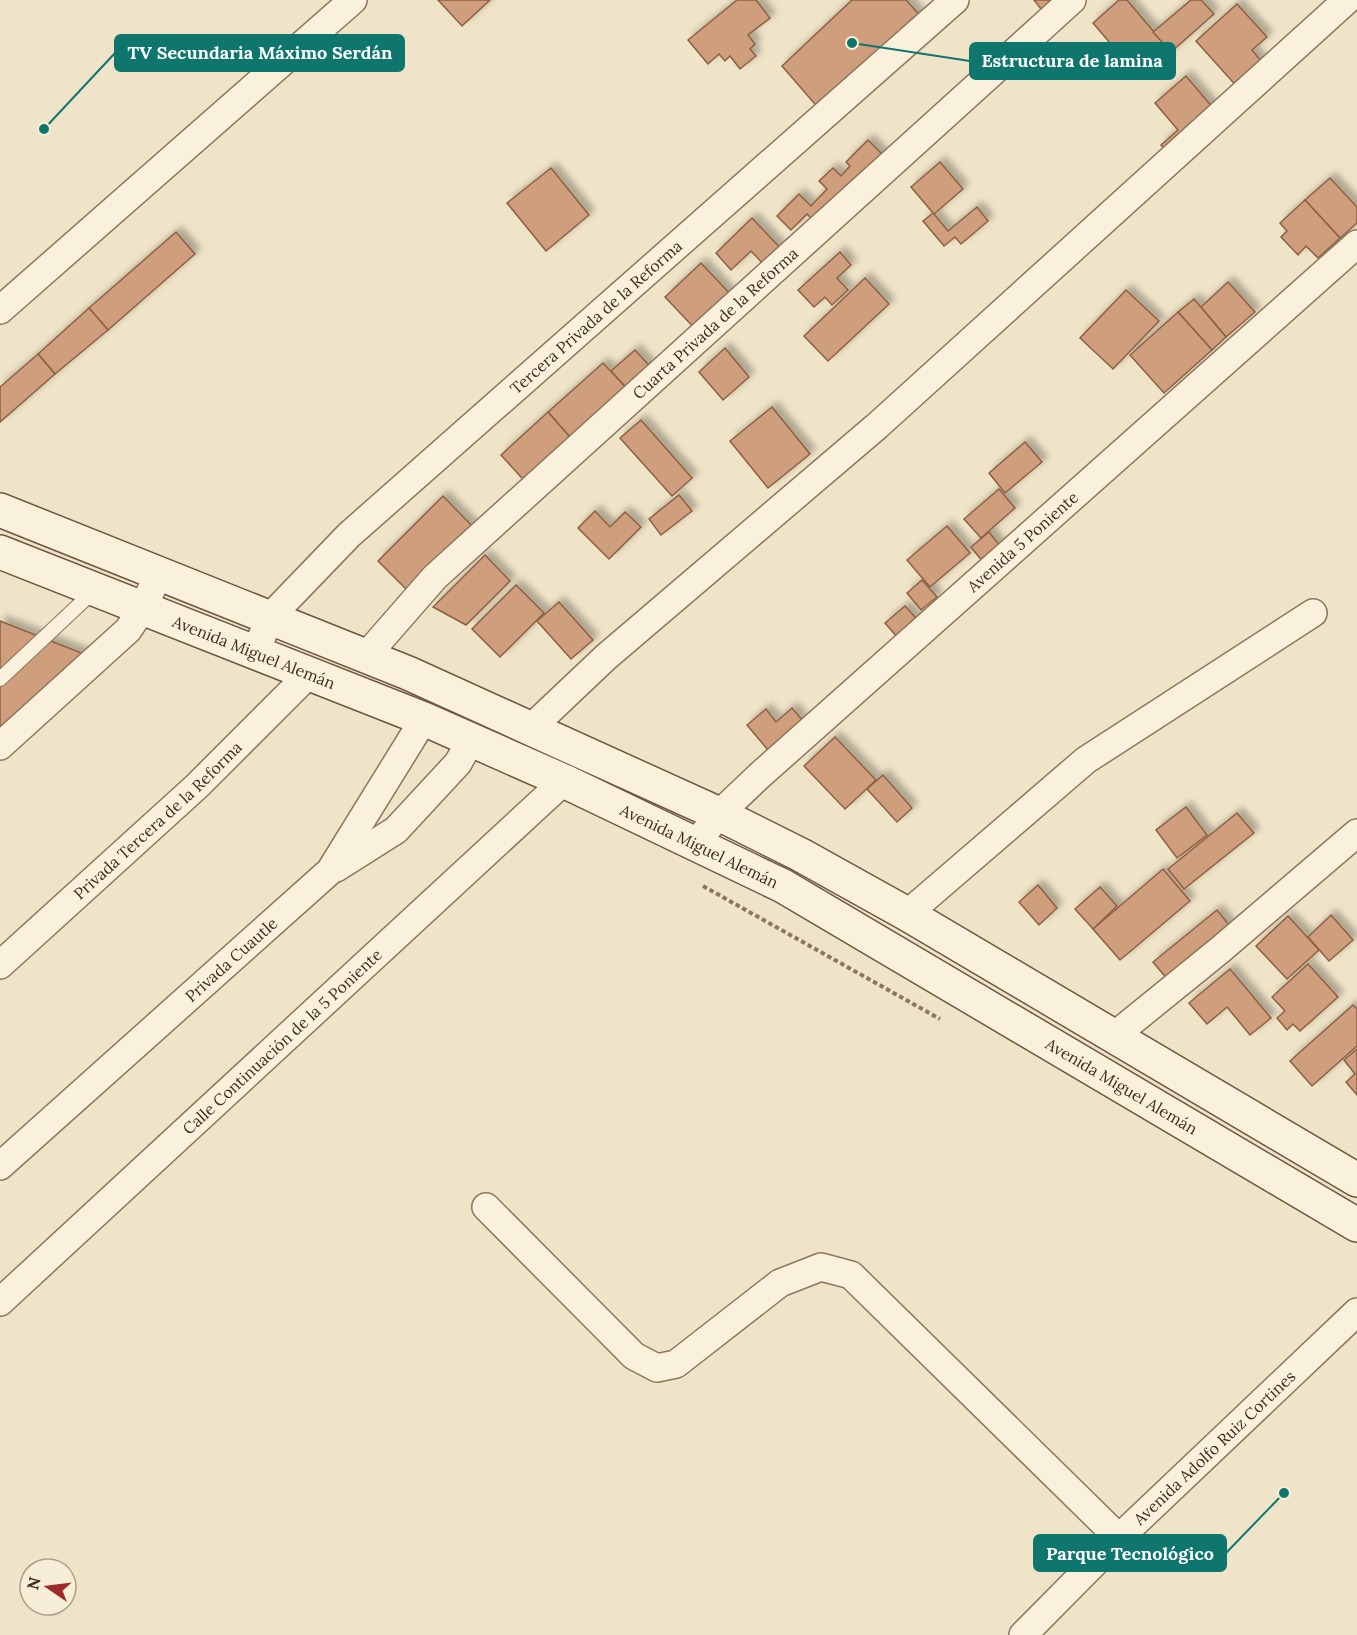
<svg xmlns="http://www.w3.org/2000/svg" width="1357" height="1635" font-family="Lora,serif">
<style>
.building{fill:#cf9f7d;stroke:#8d5f41;stroke-width:1.5;filter:url(#shadow)}
.lines{fill:none;stroke-linecap:round;stroke-linejoin:round}
.service-casing{stroke:#8d765c;stroke-width:16}
.minor-casing{stroke:#8d765c;stroke-width:30}
.secondary-casing{stroke:#6f573f;stroke-width:36}
.path{stroke:#8d765c;stroke-width:4;stroke-dasharray:4.5 3;stroke-linecap:butt}
.service{stroke:#faf1dc;stroke-width:14}
.minor{stroke:#faf1dc;stroke-width:27}
.secondary{stroke:#faf1dc;stroke-width:33}
.labels{text-anchor:middle;dominant-baseline:central;stroke-width:5;stroke-linejoin:round;paint-order:stroke}
.street-label{font-size:16px;fill:#3d2e20;stroke:#f7eed8}
.leader{fill:none;stroke:#0f766e;stroke-width:2}
.callout-dot{fill:#0f766e;stroke:#f7eed8;stroke-width:2}
.callout{fill:#0f766e;stroke:#0f766e;stroke-width:2}
.callout-label{font-size:18px;text-anchor:middle;font-weight:bold;fill:#fff}
</style>
<defs>
<filter id="shadow"><feDropShadow dx="5.5" dy="-5.5" stdDeviation="3" flood-color="#0004"/></filter>
</defs>
<rect width="100%" height="100%" fill="#f0e4c8"/>
<!-- building -->
<g class="building">
<path d="M 438,0 L 490,0 L 462,26 Z"/>
<path d="M 737,0 L 756,0 L 770,18 L 748,35 L 755,44 L 750,49 L 756,56 L 740,69 L 730,56 L 725,61 L 719,54 L 708,64 L 688,40 Z"/>
<path d="M 852,0 L 906,0 L 924,20 L 820,110 L 782,66 Z"/>
<path d="M 1034,0 L 1070,0 L 1048,18 Z"/>
<path d="M 1119,0 L 1127,0 L 1171,52 L 1140,78 L 1093,23 Z"/>
<path d="M 1191,0 L 1201,0 L 1214,14 L 1171,52 L 1153,32 Z"/>
<path d="M 1237,4 L 1267,37 L 1252,50 L 1266,67 L 1240,90 L 1196,41 Z"/>
<path d="M 1186,76 L 1219,115 L 1171,156 L 1161,145 L 1178,130 L 1155,103 Z"/>
<path d="M 868,140 L 888,160 L 817,224 L 807,214 L 791,230 L 777,216 L 799,194 L 811,206 L 827,189 L 819,181 L 833,168 L 841,176 L 850,166 L 846,162 Z"/>
<path d="M 940,162 L 963,189 L 934,214 L 948,231 L 977,207 L 988,221 L 961,244 L 955,237 L 944,246 L 923,221 L 933,213 L 911,187 Z"/>
<path d="M 551,168 L 589,215 L 546,251 L 507,203 Z"/>
<path d="M 1330,178 L 1357,207 L 1357,223 L 1340,238 L 1305,200 Z"/>
<path d="M 1305,200 L 1340,238 L 1318,258 L 1306,246 L 1298,255 L 1281,237 L 1287,231 L 1280,223 Z"/>
<path d="M 752,218 L 786,254 L 769,270 L 751,251 L 731,270 L 716,253 Z"/>
<path d="M 176,232 L 195,254 L 108,330 L 89,308 Z"/>
<path d="M 840,252 L 851,265 L 837,278 L 848,290 L 832,305 L 825,297 L 814,307 L 798,290 Z"/>
<path d="M 701,263 L 735,299 L 699,333 L 665,297 Z"/>
<path d="M 865,278 L 889,304 L 828,361 L 804,336 Z"/>
<path d="M 1228,282 L 1255,312 L 1226,337 L 1201,307 Z"/>
<path d="M 1126,290 L 1159,321 L 1113,369 L 1080,338 Z"/>
<path d="M 1194,299 L 1226,337 L 1212,350 L 1178,312 Z"/>
<path d="M 89,308 L 108,330 L 55,374 L 38,354 Z"/>
<path d="M 1178,312 L 1212,350 L 1164,393 L 1130,355 Z"/>
<path d="M 725,348 L 749,377 L 723,400 L 699,372 Z"/>
<path d="M 635,350 L 656,373 L 632,394 L 611,371 Z"/>
<path d="M 38,354 L 55,374 L 0,422 L 0,387 Z"/>
<path d="M 603,363 L 632,394 L 576,444 L 548,412 Z"/>
<path d="M 772,407 L 810,454 L 768,488 L 730,441 Z"/>
<path d="M 548,412 L 576,444 L 530,487 L 501,455 Z"/>
<path d="M 641,420 L 692,478 L 672,496 L 620,438 Z"/>
<path d="M 1025,442 L 1042,462 L 1005,493 L 989,473 Z"/>
<path d="M 999,489 L 1015,508 L 981,538 L 964,519 Z"/>
<path d="M 679,495 L 692,511 L 661,535 L 649,519 Z"/>
<path d="M 443,496 L 476,530 L 412,595 L 378,561 Z"/>
<path d="M 595,511 L 610,527 L 625,512 L 641,527 L 609,559 L 578,528 Z"/>
<path d="M 947,526 L 970,553 L 930,587 L 907,560 Z"/>
<path d="M 989,532 L 1001,547 L 983,562 L 971,547 Z"/>
<path d="M 485,555 L 510,581 L 466,625 L 433,607 Z"/>
<path d="M 922,580 L 937,597 L 921,610 L 907,593 Z"/>
<path d="M 516,585 L 544,613 L 500,657 L 472,629 Z"/>
<path d="M 559,602 L 593,640 L 571,659 L 537,621 Z"/>
<path d="M 905,606 L 918,620 L 898,638 L 885,623 Z"/>
<path d="M 0,621 L 89,656 L 0,737 Z"/>
<path d="M 792,708 L 803,721 L 768,750 L 747,725 L 766,709 L 776,722 Z"/>
<path d="M 835,737 L 876,780 L 845,809 L 804,766 Z"/>
<path d="M 883,775 L 912,808 L 897,822 L 867,789 Z"/>
<path d="M 1186,807 L 1207,835 L 1177,858 L 1156,830 Z"/>
<path d="M 1237,813 L 1254,833 L 1184,889 L 1168,869 Z"/>
<path d="M 1163,869 L 1190,901 L 1120,960 L 1093,929 Z"/>
<path d="M 1038,885 L 1057,908 L 1039,925 L 1019,902 Z"/>
<path d="M 1100,887 L 1117,906 L 1093,929 L 1075,909 Z"/>
<path d="M 1217,910 L 1237,935 L 1173,986 L 1153,962 Z"/>
<path d="M 1331,915 L 1353,940 L 1329,961 L 1308,937 Z"/>
<path d="M 1288,916 L 1319,950 L 1287,979 L 1256,946 Z"/>
<path d="M 1308,964 L 1338,997 L 1300,1031 L 1293,1024 L 1287,1030 L 1277,1018 L 1285,1011 L 1272,997 Z"/>
<path d="M 1230,969 L 1271,1018 L 1250,1035 L 1227,1007 L 1207,1024 L 1189,1003 Z"/>
<path d="M 1353,1005 L 1357,1009 L 1357,1046 L 1312,1086 L 1290,1061 Z"/>
<path d="M 1357,1049 L 1357,1095 L 1346,1082 L 1355,1074 L 1344,1060 Z"/>
</g>
<g class="lines">
<defs>
<path id="service" d="M 0,679 L 95,590"/>
<g id="minor">
<path d="M 0,310 L 353,0"/>
<path id="s1" d="M 256,651 L 270,617 L 349,535 L 955,0"/>
<path id="s2" d="M 366,656 L 435,577 L 1072,0"/>
<path d="M 531,728 L 606,657 L 877,426 L 1347,0"/>
<path d="M 0,746 L 128,630 L 142,609 L 159,574"/>
<path id="s3" d="M 695,845 L 719,814 L 759,776 L 1357,244"/>
<path d="M 336,868 L 396,830 L 458,763 L 471,740"/>
<path d="M 907,914 L 1086,760 L 1313,613"/>
<path id="s4" d="M 0,965 L 197,786 L 311,672"/>
<path d="M 1114,1036 L 1220,950 L 1357,833"/>
<path id="s5" d="M 0,1166 L 330,871 L 424,719"/>
<path d="M 486,1207 L 634,1356 L 657,1368 L 676,1364 L 780,1283 L 821,1267 L 851,1275 L 1119,1538"/>
<path id="s6" d="M 0,1302 L 564,781"/>
<path id="s7" d="M 1023,1635 L 1119,1538 L 1357,1312"/>
</g>
<g id="secondary">
<path d="M 0,510 L 408,673 L 719,814 L 801,855 L 907,914 L 1357,1180"/>
<path id="s8" d="M 0,552 L 424,719 L 564,781 L 783,886 L 1357,1225"/>
</g>
</defs>
<!-- service casing -->
<use href="#service" class="service-casing"/>
<!-- minor casing -->
<use href="#minor" class="minor-casing"/>
<!-- secondary casing -->
<use href="#secondary" class="secondary-casing"/>
<!-- path -->
<path class="path" d="M 703,886 L 940,1019"/>
<!-- service -->
<use href="#service" class="service"/>
<!-- minor -->
<use href="#minor" class="minor"/>
<!-- secondary -->
<use href="#secondary" class="secondary"/>
</g>
<g class="labels">
<!-- street labels -->
<g class="street-label">
<text stroke="none"><textPath href="#s1" startOffset="480">Tercera Privada de la Reforma</textPath></text>
<text stroke="none"><textPath href="#s2" startOffset="483">Cuarta Privada de la Reforma</textPath></text>
<text stroke="none"><textPath href="#s3" startOffset="447">Avenida 5 Poniente</textPath></text>
<text stroke="none"><textPath href="#s8" startOffset="273">Avenida Miguel Alemán</textPath></text>
<text stroke="none"><textPath href="#s4" startOffset="214">Privada Tercera de la Reforma</textPath></text>
<text stroke="none"><textPath href="#s8" startOffset="759">Avenida Miguel Alemán</textPath></text>
<text stroke="none"><textPath href="#s5" startOffset="310">Privada Cuautle</textPath></text>
<text stroke="none"><textPath href="#s6" startOffset="384">Calle Continuación de la 5 Poniente</textPath></text>
<text stroke="none"><textPath href="#s8" startOffset="1245">Avenida Miguel Alemán</textPath></text>
<text stroke="none"><textPath href="#s7" startOffset="268">Avenida Adolfo Ruiz Cortines</textPath></text>
</g>
</g>
<!-- callouts -->
<path class="leader" d="M44 129L115 53M852 43L970 61M1284 1493L1226 1553"/>
<g class="callout-dot">
<circle cx="44" cy="129" r="6"/>
<circle cx="852" cy="43" r="6"/>
<circle cx="1284" cy="1493" r="6"/>
</g>
<g class="callout">
<rect x="115" y="35" width="289" height="36" rx="6"/>
<rect x="970" y="43" width="205" height="36" rx="6"/>
<rect x="1034" y="1535" width="192" height="36" rx="6"/>
</g>
<g class="callout-label">
<text x="260" y="59">TV Secundaria Máximo Serdán</text>
<text x="1072" y="67">Estructura de lamina</text>
<text x="1130" y="1560">Parque Tecnológico</text>
</g>
<!-- north arrow -->
<g transform="translate(48 1587) rotate(284)"><circle r="28" fill="#f7eed8" stroke="#ada18e" stroke-width="1.5"/>
<path d="M0-4.5L10 22L0 15L-10 22Z" fill="#9e2a2b"/>
<text y="-9" font-size="16" font-weight="bold" text-anchor="middle" fill="#3d2e20">N</text>
</g>
</svg>
